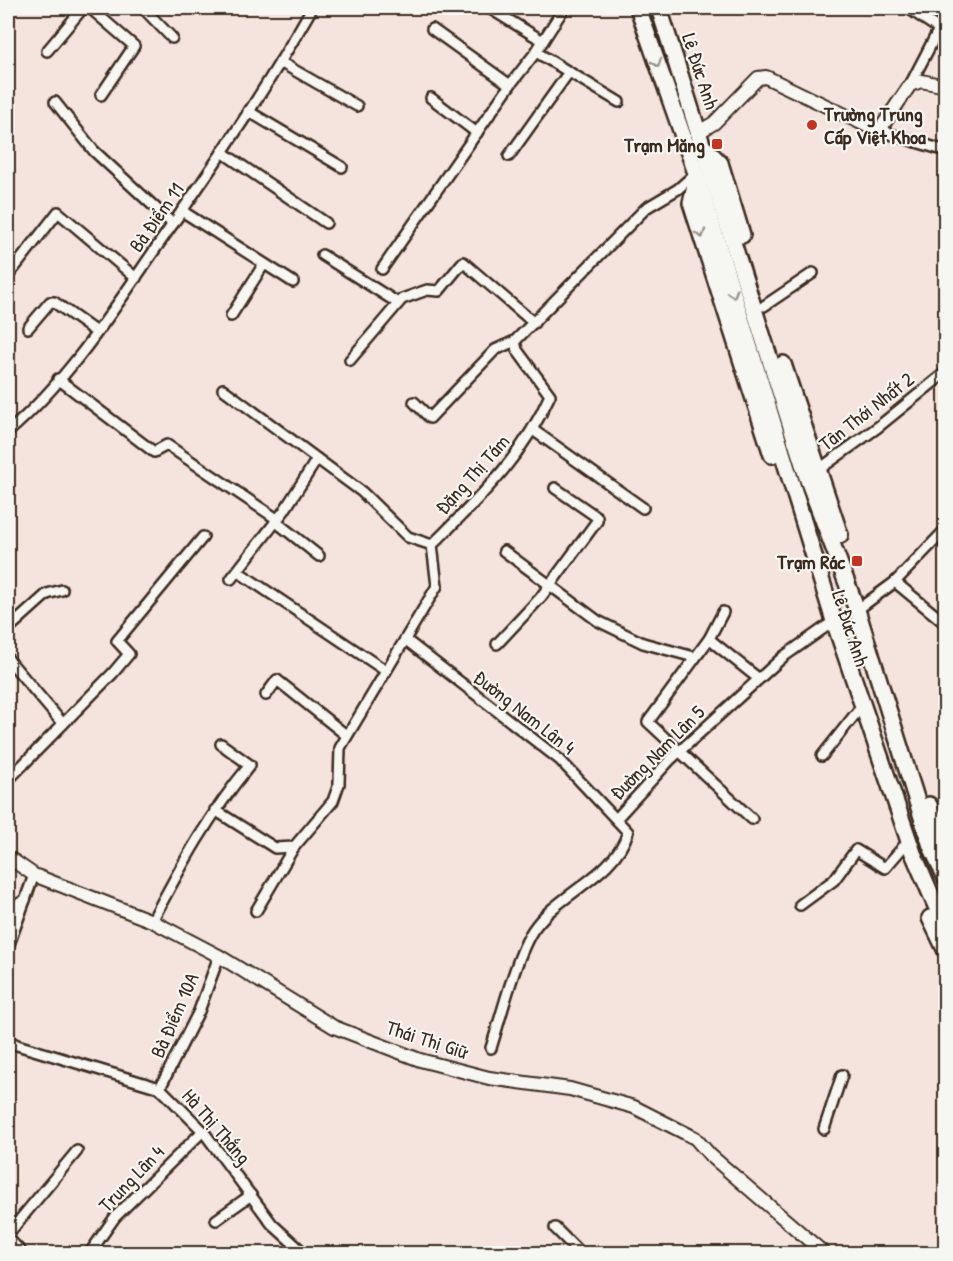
<svg xmlns="http://www.w3.org/2000/svg" width="953" height="1261" font-family="'Patrick Hand',sans-serif">
<style>
.lines{fill:none;stroke-linecap:round;stroke-linejoin:round}
.minor-casing{stroke:#3b2a1e;stroke-width:14}
.tertiary-casing{stroke:#3b2a1e;stroke-width:16}
.trunk-casing{stroke:#3b2a1e;stroke-width:20}
.minor{stroke:#f6f6f2;stroke-width:9}
.tertiary{stroke:#f6f6f2;stroke-width:12}
.trunk{stroke:#f6f6f2;stroke-width:15}
.oneway{stroke:#989088}
.poi-dot{fill:#c8321e;stroke:#f6f6f2;stroke-width:2}
.labels{text-anchor:middle;dominant-baseline:central;stroke-width:4.5;stroke-linejoin:round;paint-order:stroke}
.street-label{font-size:20px;fill:#3b2a1e;stroke:#f6f6f2}
.poi-label{font-size:20px;font-weight:bold;fill:#3b2a1e;stroke:#f6f6f2;text-anchor:end}
</style>
<rect width="100%" height="100%" fill="#f5e3de"/>
<filter id="ink" filterUnits="userSpaceOnUse"><feTurbulence type="fractalNoise" baseFrequency=".0167" numOctaves="2"/><feDisplacementMap in="SourceGraphic" scale="12" xChannelSelector="R" yChannelSelector="G"/><feConvolveMatrix kernelMatrix="1 2 1 2 8 2 1 2 1" color-interpolation-filters="sRGB"/></filter>
<g filter="url(#ink)">
<g class="lines">
<defs>
<g id="minor">
<path d="M 90,8 L 134,46 L 101,95"/>
<path d="M 143,8 L 172,38"/>
<path d="M 489,8 L 543,41"/>
<path d="M 908,8 L 939,29 L 910,85"/>
<path d="M 432,29 L 510,85"/>
<path d="M 47,51 L 83,8"/>
<path d="M 280,62 L 357,106"/>
<path d="M 569,72 L 619,102"/>
<path d="M 431,98 L 477,133"/>
<path d="M 55,102 L 94,151 L 173,224"/>
<path d="M 248,111 L 342,167"/>
<path d="M 881,128 L 890,134 L 946,151"/>
<path d="M 222,152 L 326,223"/>
<path d="M 509,156 L 569,72 L 536,52"/>
<path d="M 182,211 L 293,282"/>
<path d="M 322,255 L 398,303"/>
<path d="M 382,269 L 510,85 L 536,52 L 564,8"/>
<path d="M 8,276 L 58,212 L 136,278"/>
<path d="M 764,306 L 813,273"/>
<path d="M 231,316 L 264,264"/>
<path d="M 28,328 L 50,302 L 54,302 L 96,332"/>
<path d="M 350,360 L 402,299 L 427,290 L 439,291 L 463,262 L 534,323"/>
<path d="M 58,379 L 154,452 L 167,445 L 277,519"/>
<path d="M 223,389 L 362,492 L 408,537 L 432,545"/>
<path d="M 414,402 L 430,418 L 495,350 L 515,341"/>
<path d="M 533,430 L 643,508"/>
<path d="M 8,432 C 67,382 112,312 156,248 C 211,170 265,91 312,8"/>
<path d="M 814,473 L 878,427 L 946,372"/>
<path d="M 275,521 L 319,556"/>
<path d="M 504,551 L 598,621 L 643,643 L 694,657"/>
<path d="M 243,575 L 386,671"/>
<path d="M 231,579 L 284,511 L 317,459"/>
<path d="M 895,582 L 946,624"/>
<path d="M 857,610 L 895,582 L 946,529"/>
<path d="M 723,612 L 709,639 L 648,722 L 752,819"/>
<path d="M 8,629 L 47,594 L 62,590"/>
<path d="M 709,639 L 759,679"/>
<path d="M 406,640 L 560,760 L 628,832 C 614,877 558,893 533,930 C 516,956 501,1017 491,1048"/>
<path d="M 497,644 L 541,597 L 597,521 L 597,517 L 555,488"/>
<path d="M 8,659 L 63,724"/>
<path d="M 266,695 L 277,680 L 346,735"/>
<path d="M 822,756 L 857,712"/>
<path d="M 8,780 L 113,673 L 129,654 L 117,641 L 203,537"/>
<path d="M 215,810 L 275,848 L 294,847"/>
<path d="M 617,818 L 670,760 L 783,657 L 834,621"/>
<path d="M 800,905 L 834,880 L 856,850 L 885,868 L 904,846"/>
<path d="M 8,910 L 25,900"/>
<path d="M 256,911 L 294,847 L 333,801 L 339,784 L 340,748 L 437,586 L 432,545 C 479,498 523,457 550,395 L 517,350 L 515,341 L 646,208 L 678,189 L 696,173"/>
<path d="M 152,921 C 181,866 210,813 250,765 L 221,744"/>
<path d="M 8,947 L 34,875"/>
<path d="M 8,1040 L 17,1045 L 160,1088 L 203,1131 L 272,1224 L 305,1254"/>
<path d="M 160,1088 L 199,1011 L 219,956"/>
<path d="M 824,1129 L 842,1075"/>
<path d="M 216,1220 L 251,1195"/>
<path d="M 555,1228 L 581,1254"/>
<path d="M 8,1234 L 77,1151"/>
<path d="M 8,1238 L 23,1254"/>
<path d="M 89,1254 L 115,1217 L 203,1131"/>
</g>
<g id="tertiary">
<path d="M 699,132 L 714,123 L 758,78 L 766,77 L 876,130 L 881,128 L 910,85 L 921,81 L 946,86"/>
<path d="M 8,857 L 34,875 L 152,921 L 219,956 L 334,1027 L 420,1060 L 489,1078 L 570,1089 L 634,1107 L 695,1138 L 710,1155 L 825,1254"/>
</g>
<g id="trunk">
<path d="M 638,8 L 696,173 L 834,621 L 913,853 L 946,929"/>
<path d="M 659,8 L 807,477 L 857,610 L 931,846 L 946,878"/>
<path d="M 706,149 L 720,163 L 742,235"/>
<path d="M 697,178 L 691,203 L 772,455"/>
<path d="M 783,364 L 840,535"/>
<path d="M 929,805 L 946,849"/>
<path d="M 930,918 L 946,951"/>
</g>
</defs>
<!-- minor casing -->
<use href="#minor" class="minor-casing"/>
<!-- tertiary casing -->
<use href="#tertiary" class="tertiary-casing"/>
<!-- trunk casing -->
<use href="#trunk" class="trunk-casing"/>
<!-- minor -->
<use href="#minor" class="minor"/>
<!-- tertiary -->
<use href="#tertiary" class="tertiary"/>
<!-- trunk -->
<use href="#trunk" class="trunk"/>
</g>
<!-- one-way arrows -->
<defs><path id="oneway-chevron" d="M-2-3.5L2.5 0L-2 3.5" fill="none" stroke-width="1.6" stroke-linecap="round" stroke-linejoin="round" transform="scale(1.5)"/></defs>
<g class="oneway">
<use href="#oneway-chevron" transform="translate(657 63) rotate(71)"/>
<use href="#oneway-chevron" transform="translate(701 234) rotate(72)"/>
<use href="#oneway-chevron" transform="translate(733 294) rotate(73)"/>
</g>
</g>
<!-- markers -->
<g class="poi-dot">
<circle cx="812" cy="125" r="6"/>
<rect x="711" y="138" width="12" height="12" rx="3"/>
<rect x="851" y="555" width="12" height="12" rx="3"/>
</g>
<g class="labels">
<!-- street labels -->
<g class="street-label">
<text transform="translate(701 71) rotate(72)">Lê Đức Anh</text>
<text transform="translate(156 217) rotate(-55)">Bà Điểm 11</text>
<text transform="translate(866 411) rotate(-38)">Tân Thới Nhất 2</text>
<text transform="translate(472 474) rotate(-48)">Đặng Thị Tám</text>
<text transform="translate(851 628) rotate(72)">Lê Đức Anh</text>
<text transform="translate(525 712) rotate(38)">Đường Nam Lân 4</text>
<text transform="translate(657 752) rotate(-45)">Đường Nam Lân 5</text>
<text transform="translate(174 1015) rotate(-66)">Bà Điểm 10A</text>
<text transform="translate(427 1039) rotate(18)">Thái Thị Giữ</text>
<text transform="translate(217 1126) rotate(49)">Hà Thị Thắng</text>
<text transform="translate(131 1178) rotate(-46)">Trung Lân 4</text>
</g>
<!-- poi labels -->
<g class="poi-label">
<text x="824" y="113" text-anchor="start">Trường Trung<tspan x="824" dy="23">Cấp Việt Khoa</tspan></text>
<text x="705" y="144">Trạm Măng</text>
<text x="845" y="561">Trạm Rác</text>
</g>
</g>
<!-- margin -->
<rect width="953" height="1261" fill="none" stroke="#f6f6f2" stroke-width="30"/>
<rect x="15" y="15" width="923" height="1231" fill="none" stroke="#3b2a1e" stroke-width="2" filter="url(#ink)"/>
</svg>
